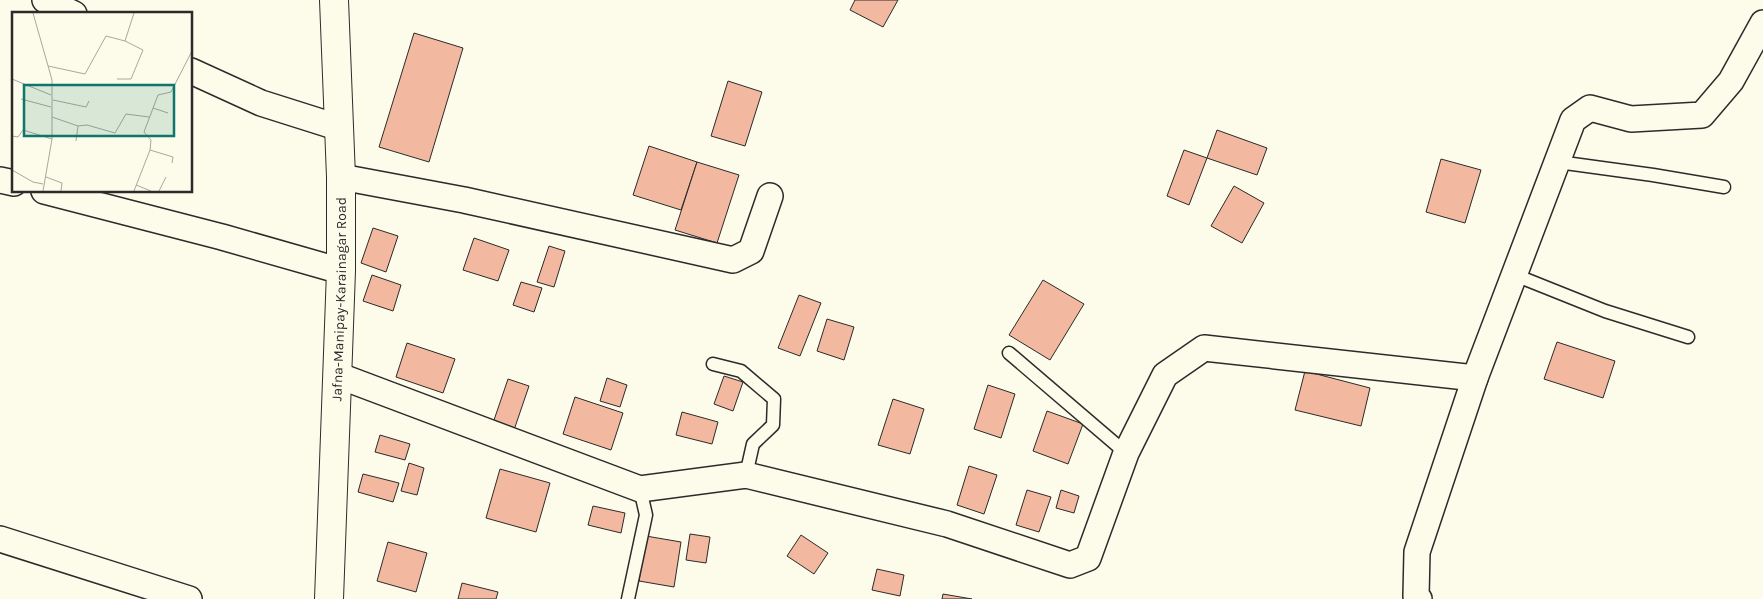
<svg xmlns="http://www.w3.org/2000/svg" width="1763" height="599" font-family="Karla,sans-serif">
<style>
.building{fill:#f2b8a0;stroke:#2b2b2b}
.lines{fill:none;stroke-linecap:round;stroke-linejoin:round}
.lane-casing{stroke:#2b2b2b;stroke-width:15}
.street-casing{stroke:#2b2b2b;stroke-width:28}
.primary-casing{stroke:#2b2b2b;stroke-width:30}
.lane{stroke:#fdfbea;stroke-width:12}
.street{stroke:#fdfbea;stroke-width:25}
.primary{stroke:#fdfbea;stroke-width:28}
.labels{text-anchor:middle;dominant-baseline:central;stroke-width:4;stroke-linejoin:round;paint-order:stroke}
.street-label{font-size:14px;fill:#2b2b2b;stroke:#fdfbea}
.inset-road{fill:none;stroke:#a9a89e;stroke-width:1}
.view{fill:#0f766e;fill-opacity:0.15;stroke:#0f766e;stroke-width:2.5}
.inset-edge{fill:none;stroke:#2b2b2b;stroke-width:2.5}
</style>
<rect width="100%" height="100%" fill="#fdfbea"/>
<!-- building -->
<g class="building">
<path d="M 855,0 L 898,0 L 883,27 L 850,10 Z"/>
<path d="M 414,33 L 463,48 L 429,162 L 379,147 Z"/>
<path d="M 728,81 L 762,92 L 745,146 L 711,136 Z"/>
<path d="M 1217,130 L 1267,148 L 1257,175 L 1207,158 Z"/>
<path d="M 649,146 L 697,162 L 681,210 L 633,195 Z"/>
<path d="M 1184,150 L 1207,158 L 1189,205 L 1167,196 Z"/>
<path d="M 1441,159 L 1481,170 L 1465,223 L 1426,212 Z"/>
<path d="M 697,162 L 739,175 L 717,243 L 675,230 Z"/>
<path d="M 1234,186 L 1264,203 L 1242,243 L 1211,226 Z"/>
<path d="M 373,228 L 398,236 L 386,272 L 361,263 Z"/>
<path d="M 474,238 L 509,250 L 498,281 L 463,270 Z"/>
<path d="M 549,246 L 565,251 L 554,287 L 537,282 Z"/>
<path d="M 372,275 L 401,285 L 393,311 L 363,301 Z"/>
<path d="M 1043,280 L 1084,304 L 1050,360 L 1009,335 Z"/>
<path d="M 521,282 L 542,288 L 534,312 L 513,305 Z"/>
<path d="M 799,295 L 821,303 L 800,356 L 778,348 Z"/>
<path d="M 827,319 L 854,327 L 844,360 L 817,351 Z"/>
<path d="M 1557,342 L 1615,361 L 1603,398 L 1544,379 Z"/>
<path d="M 407,343 L 455,359 L 443,393 L 396,377 Z"/>
<path d="M 1305,371 L 1370,388 L 1361,426 L 1295,410 Z"/>
<path d="M 724,376 L 743,382 L 733,411 L 714,404 Z"/>
<path d="M 607,378 L 627,385 L 620,407 L 600,401 Z"/>
<path d="M 508,379 L 529,386 L 514,430 L 493,423 Z"/>
<path d="M 988,385 L 1015,394 L 1001,438 L 974,429 Z"/>
<path d="M 575,397 L 623,413 L 611,450 L 563,434 Z"/>
<path d="M 893,399 L 924,409 L 910,454 L 878,445 Z"/>
<path d="M 1047,411 L 1083,424 L 1068,464 L 1033,451 Z"/>
<path d="M 682,412 L 718,422 L 712,444 L 676,435 Z"/>
<path d="M 380,435 L 410,444 L 405,460 L 375,452 Z"/>
<path d="M 409,463 L 424,468 L 417,495 L 401,491 Z"/>
<path d="M 969,466 L 997,475 L 984,514 L 957,505 Z"/>
<path d="M 500,469 L 550,483 L 536,532 L 486,518 Z"/>
<path d="M 363,474 L 399,483 L 393,502 L 358,492 Z"/>
<path d="M 1027,490 L 1051,497 L 1039,532 L 1016,525 Z"/>
<path d="M 1061,490 L 1079,496 L 1074,513 L 1056,508 Z"/>
<path d="M 593,506 L 625,513 L 621,533 L 588,525 Z"/>
<path d="M 690,534 L 710,537 L 706,563 L 686,560 Z"/>
<path d="M 801,535 L 828,553 L 814,574 L 787,556 Z"/>
<path d="M 646,536 L 681,542 L 674,587 L 639,581 Z"/>
<path d="M 388,542 L 427,553 L 416,592 L 377,581 Z"/>
<path d="M 877,569 L 904,575 L 900,596 L 872,590 Z"/>
<path d="M 462,583 L 498,592 L 496,599 L 458,599 Z"/>
<path d="M 943,594 L 972,599 L 942,599 Z"/>
</g>
<g class="lines">
<defs>
<g id="lane">
<path d="M 1558,162 L 1653,175 L 1724,187"/>
<path d="M 1515,275 L 1605,311 L 1688,337"/>
<path d="M 1009,353 L 1126,453"/>
<path d="M 713,364 L 741,371 L 774,399 L 773,425 L 753,444 L 746,475"/>
<path d="M 628,599 L 646,515 L 640,489"/>
</g>
<g id="street">
<path d="M 45,0 L 74,14"/>
<path d="M 191,71 L 261,103 L 340,128"/>
<path d="M 341,177 L 464,200 L 733,260 L 751,251 L 770,196"/>
<path d="M 0,180 L 14,183"/>
<path d="M 44,191 L 222,237 L 341,271"/>
<path d="M 337,375 L 640,489 L 746,475 L 947,524 L 1070,565 L 1088,558 L 1126,453 L 1165,375 L 1204,348 L 1475,378"/>
<path d="M 0,539 L 189,599"/>
<path d="M 1419,599 L 1416,596 L 1417,552 L 1475,378 L 1573,120 L 1590,108 L 1631,119 L 1702,115 L 1731,81 L 1763,23"/>
</g>
<g id="primary">
<path id="s1" d="M 329,599 L 341,271 L 341,177 L 334,0"/>
</g>
</defs>
<!-- lane casing -->
<use href="#lane" class="lane-casing"/>
<!-- street casing -->
<use href="#street" class="street-casing"/>
<!-- primary casing -->
<use href="#primary" class="primary-casing"/>
<!-- lane -->
<use href="#lane" class="lane"/>
<!-- street -->
<use href="#street" class="street"/>
<!-- primary -->
<use href="#primary" class="primary"/>
</g>
<g class="labels">
<!-- street labels -->
<g class="street-label">
<text stroke="none"><textPath href="#s1" startOffset="300">Jafna-Manipay-Karainagar Road</textPath></text>
</g>
</g>
<!-- overview -->
<g transform="translate(12 12)">
<rect width="180" height="180" fill="#fdfbea"/>
<path class="inset-road" d="M 21,1 L 40,68 L 40,127 L 31,179M 36,54 L 73,62 L 94,24 L 113,29 L 122,1M 0,67 L 39,83M 105,67 L 119,67 L 131,38 L 113,29M 9,87 L 39,95M 41,88 L 74,95 L 77,89M 141,96 L 156,101M 40,105 L 66,114 L 75,113 L 103,121 L 114,102 L 137,105M 0,124 L 6,125 L 11,118 L 40,127M 64,129 L 66,114M 138,138 L 161,145 L 160,151M 0,158 L 21,170 L 31,172M 34,165 L 50,171 L 49,179M 124,173 L 139,179M 122,179 L 138,138 L 139,128 L 132,120 L 146,83 L 159,80 L 180,39M 147,179 L 154,165"/>
<path class="view" d="M 12,73 L 162,73 L 162,124 L 12,124 Z"/>
<rect width="180" height="180" class="inset-edge"/>
</g>
</svg>
